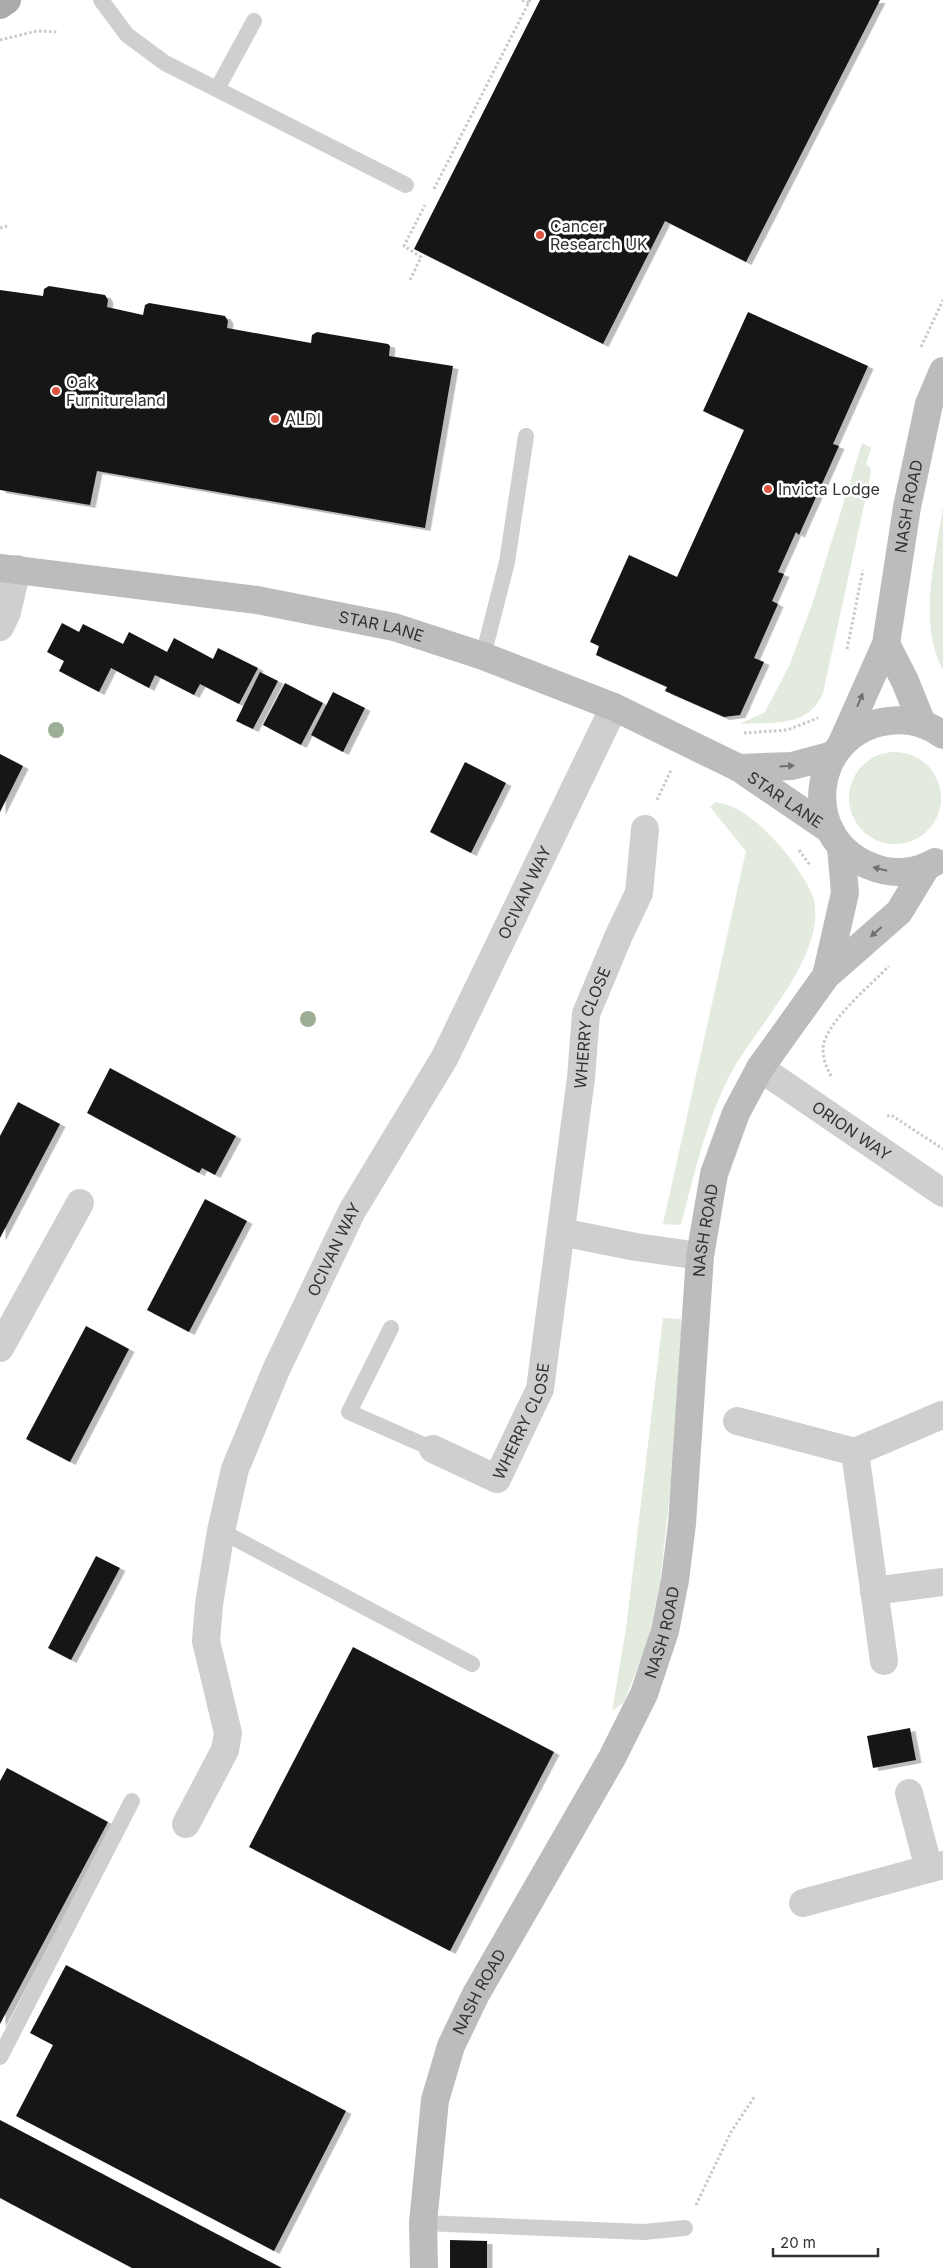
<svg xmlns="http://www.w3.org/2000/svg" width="943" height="2268" font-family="Inter,sans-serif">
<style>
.green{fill:#e3eade}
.building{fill:#191919;filter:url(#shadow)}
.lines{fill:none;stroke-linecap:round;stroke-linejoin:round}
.path{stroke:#c9c9c9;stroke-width:3;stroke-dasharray:2.5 2.5;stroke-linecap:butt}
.lane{stroke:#cfcfcf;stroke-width:16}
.street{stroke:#cfcfcf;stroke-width:28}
.secondary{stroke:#bcbcbc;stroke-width:28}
.primary{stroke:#aaa;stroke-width:28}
.tree{fill:#9dae96}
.oneway{fill:#707070}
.poi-dot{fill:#dc5341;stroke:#fff;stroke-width:2}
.labels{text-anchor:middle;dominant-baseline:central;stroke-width:5;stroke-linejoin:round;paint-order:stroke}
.poi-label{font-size:16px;fill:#323232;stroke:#fff;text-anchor:start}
.street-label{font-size:16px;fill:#323232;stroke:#fff}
</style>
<defs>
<filter id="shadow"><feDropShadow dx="5.5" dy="3" stdDeviation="0" flood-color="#0004"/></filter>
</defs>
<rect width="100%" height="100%" fill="#fff"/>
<!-- green -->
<g class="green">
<path d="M 862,443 L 871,448 L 866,464 L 871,469 L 870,478 L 823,693 C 808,728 773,722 740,724 L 765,712 L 789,666 L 812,605 Z"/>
<path d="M 943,506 L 943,670 C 917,622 936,558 943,506 Z"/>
<circle cx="895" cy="798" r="46"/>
<path d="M 715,802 C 743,806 761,826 780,846 C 788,854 812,888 814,900 C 826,959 754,1027 729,1077 C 705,1124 694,1176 681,1225 L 663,1224 L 746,851 L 710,807 Z"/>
<path d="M 663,1318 L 681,1319 L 683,1373 L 660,1583 L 648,1641 L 624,1702 L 612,1711 L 626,1629 Z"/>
</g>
<!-- building -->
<g class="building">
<path d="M 540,0 L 880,0 L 746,262 L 665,221 L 603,344 L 414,249 Z"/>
<path d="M 49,286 L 105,295 L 108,300 L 107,307 L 143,315 L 145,305 L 149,303 L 225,316 L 228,321 L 227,328 L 311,343 L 312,335 L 317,332 L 388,344 L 390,346 L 389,356 L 453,366 L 425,528 L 97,471 L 90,505 L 0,490 L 0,290 L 43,296 L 44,289 Z"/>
<path d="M 748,312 L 868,366 L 833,444 L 839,446 L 799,535 L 796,532 L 778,572 L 784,574 L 772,601 L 778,604 L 754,658 L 764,662 L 740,715 L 724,717 L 665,691 L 667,687 L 596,655 L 599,646 L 590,642 L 629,555 L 677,577 L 744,430 L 703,411 Z"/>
<path d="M 62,623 L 79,632 L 83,624 L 123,644 L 129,632 L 167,652 L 174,638 L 213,659 L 218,648 L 258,668 L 239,704 L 200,684 L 194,695 L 155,675 L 149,688 L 111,668 L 99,692 L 59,671 L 64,661 L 47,652 Z"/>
<path d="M 260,672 L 278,681 L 253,729 L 236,721 Z"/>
<path d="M 285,683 L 323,703 L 301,745 L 263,725 Z"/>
<path d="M 333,692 L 365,708 L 343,752 L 311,735 Z"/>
<path d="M 0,754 L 23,766 L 0,812 Z"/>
<path d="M 465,762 L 506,783 L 471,853 L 430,832 Z"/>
<path d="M 110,1068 L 236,1136 L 215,1175 L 202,1168 L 199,1173 L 87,1113 Z"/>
<path d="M 18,1102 L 60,1124 L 0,1238 L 0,1136 Z"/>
<path d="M 205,1199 L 247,1221 L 189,1332 L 147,1310 Z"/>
<path d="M 86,1326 L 129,1349 L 70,1462 L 26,1439 Z"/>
<path d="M 96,1556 L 120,1568 L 71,1660 L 48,1648 Z"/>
<path d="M 353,1647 L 554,1752 L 450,1951 L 249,1847 Z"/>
<path d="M 910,1728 L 916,1760 L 873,1768 L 867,1736 Z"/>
<path d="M 7,1768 L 108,1822 L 0,2024 L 0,1781 Z"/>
<path d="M 66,1965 L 346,2111 L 274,2251 L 16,2116 L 53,2045 L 30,2033 Z"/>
<path d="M 0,2120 L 213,2232 L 282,2268 L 132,2268 L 0,2198 Z"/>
<path d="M 450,2240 L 487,2241 L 487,2268 L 450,2268 Z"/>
</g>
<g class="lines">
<!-- path -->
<g class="path">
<path d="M 522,0 L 529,3"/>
<path d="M 0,40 L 37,31 L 58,32"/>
<path d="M 434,189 L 530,0"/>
<path d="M 0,228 L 7,226"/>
<path d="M 410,280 L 421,257 L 404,246 L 425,205"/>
<path d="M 921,347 L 943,300"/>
<path d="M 847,649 L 863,570"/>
<path d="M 744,733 L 787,730 L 818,718"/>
<path d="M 657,800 L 671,770"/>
<path d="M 799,850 L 810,865"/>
<path d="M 831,1076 C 827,1068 823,1060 823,1050 C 822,1025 872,984 889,966"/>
<path d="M 887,1116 L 891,1115 L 943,1149"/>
<path d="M 696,2205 L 731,2132 L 755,2096"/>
</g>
<!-- lane -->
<g class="lane">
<path d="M 101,0 L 127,35 L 165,63 L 406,185"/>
<path d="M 217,89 L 254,21"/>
<path d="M 483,656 L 507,562 L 526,436"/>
<path d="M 391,1328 L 349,1412 L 433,1449"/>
<path d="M 221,1531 L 472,1664"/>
<path d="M 0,2057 L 132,1801"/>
<path d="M 423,2223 L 644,2232 L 685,2228"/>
</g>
<!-- street -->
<g class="street">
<path d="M 0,627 L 7,612 L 17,569"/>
<path id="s1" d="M 760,1068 L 943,1193"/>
<path d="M 561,1232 L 636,1247 L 700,1256"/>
<path d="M 0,1348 L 80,1203"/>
<path d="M 737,1421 L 855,1452 L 942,1415"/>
<path id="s2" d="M 433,1449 L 497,1479 L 540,1389 L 581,1078 L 586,1014 L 619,935 L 639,893 L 645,829"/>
<path d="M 855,1452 L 884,1661"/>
<path d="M 874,1591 L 943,1582"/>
<path d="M 909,1793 L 929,1869"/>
<path id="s3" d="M 186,1824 L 225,1750 L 228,1733 L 206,1641 L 209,1604 L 221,1531 L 235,1469 L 276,1370 L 352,1211 L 445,1057 L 614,707"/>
<path d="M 803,1903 L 943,1865"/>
</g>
<!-- secondary -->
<g class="secondary">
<path id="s4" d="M 0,568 L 257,600 L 394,627 L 483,656 L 614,707 L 739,768 L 830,830"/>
<path d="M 886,644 L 905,681 L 922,723"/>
<path id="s5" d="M 841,745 L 886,644 L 907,507 L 929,404 L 943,371"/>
<path d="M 739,768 L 792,766 L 833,755"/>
<path d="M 935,862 C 915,874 891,875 870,866 C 797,837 811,730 889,721 C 909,718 927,723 943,735"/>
<path d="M 826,976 L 845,893 L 841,847"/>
<path id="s6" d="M 424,2268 L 423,2223 L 435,2100 L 451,2046 L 476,1994 L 612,1758 L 644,1694 L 665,1631 L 675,1580 L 682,1524 L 700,1256 L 714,1174 L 736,1113 L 760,1068 L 826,976 L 899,912 L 927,866"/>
</g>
<!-- primary -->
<path class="primary" d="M 0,5 L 7,0"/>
</g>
<!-- trees -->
<g class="tree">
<circle cx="56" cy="730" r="8"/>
<circle cx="308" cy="1019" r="8"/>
</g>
<!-- one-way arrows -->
<defs><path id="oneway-solid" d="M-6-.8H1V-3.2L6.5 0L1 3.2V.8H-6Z" transform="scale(1.25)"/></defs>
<g class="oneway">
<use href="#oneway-solid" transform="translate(860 700) rotate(-67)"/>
<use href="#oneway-solid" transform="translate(787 766) rotate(-4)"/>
<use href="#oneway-solid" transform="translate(880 869) rotate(-166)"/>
<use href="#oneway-solid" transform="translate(876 932) rotate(139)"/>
</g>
<!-- markers -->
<g class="poi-dot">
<circle cx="540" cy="235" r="5"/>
<circle cx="56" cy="391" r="5"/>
<circle cx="275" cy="419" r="5"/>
<circle cx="768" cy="489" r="5"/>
</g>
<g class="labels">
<!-- poi labels -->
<g class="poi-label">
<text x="550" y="226">Cancer<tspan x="550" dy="18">Research UK</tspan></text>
<text x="66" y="382">Oak<tspan x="66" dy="18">Furnitureland</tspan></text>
<text x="285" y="419">ALDI</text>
<text x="778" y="489">Invicta Lodge</text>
</g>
<!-- street labels -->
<g class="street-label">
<text stroke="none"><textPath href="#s5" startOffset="250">NASH ROAD</textPath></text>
<text stroke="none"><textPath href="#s4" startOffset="386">STAR LANE</textPath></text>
<text stroke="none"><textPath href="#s4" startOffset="828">STAR LANE</textPath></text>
<text stroke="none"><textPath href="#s3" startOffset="1016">OCIVAN WAY</textPath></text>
<text stroke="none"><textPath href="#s2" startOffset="536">WHERRY CLOSE</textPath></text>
<text stroke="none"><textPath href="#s1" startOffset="111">ORION WAY</textPath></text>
<text stroke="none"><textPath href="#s6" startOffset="1096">NASH ROAD</textPath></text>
<text stroke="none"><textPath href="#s3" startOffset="611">OCIVAN WAY</textPath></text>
<text stroke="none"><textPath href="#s2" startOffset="134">WHERRY CLOSE</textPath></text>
<text stroke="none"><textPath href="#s6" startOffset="691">NASH ROAD</textPath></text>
<text stroke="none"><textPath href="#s6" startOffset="286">NASH ROAD</textPath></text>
</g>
</g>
<!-- scale -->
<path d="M773 2248v8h105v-8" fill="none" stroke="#323232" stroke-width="2.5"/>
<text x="780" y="2248" font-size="15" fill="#323232" stroke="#ffffff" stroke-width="4" paint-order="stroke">20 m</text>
</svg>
